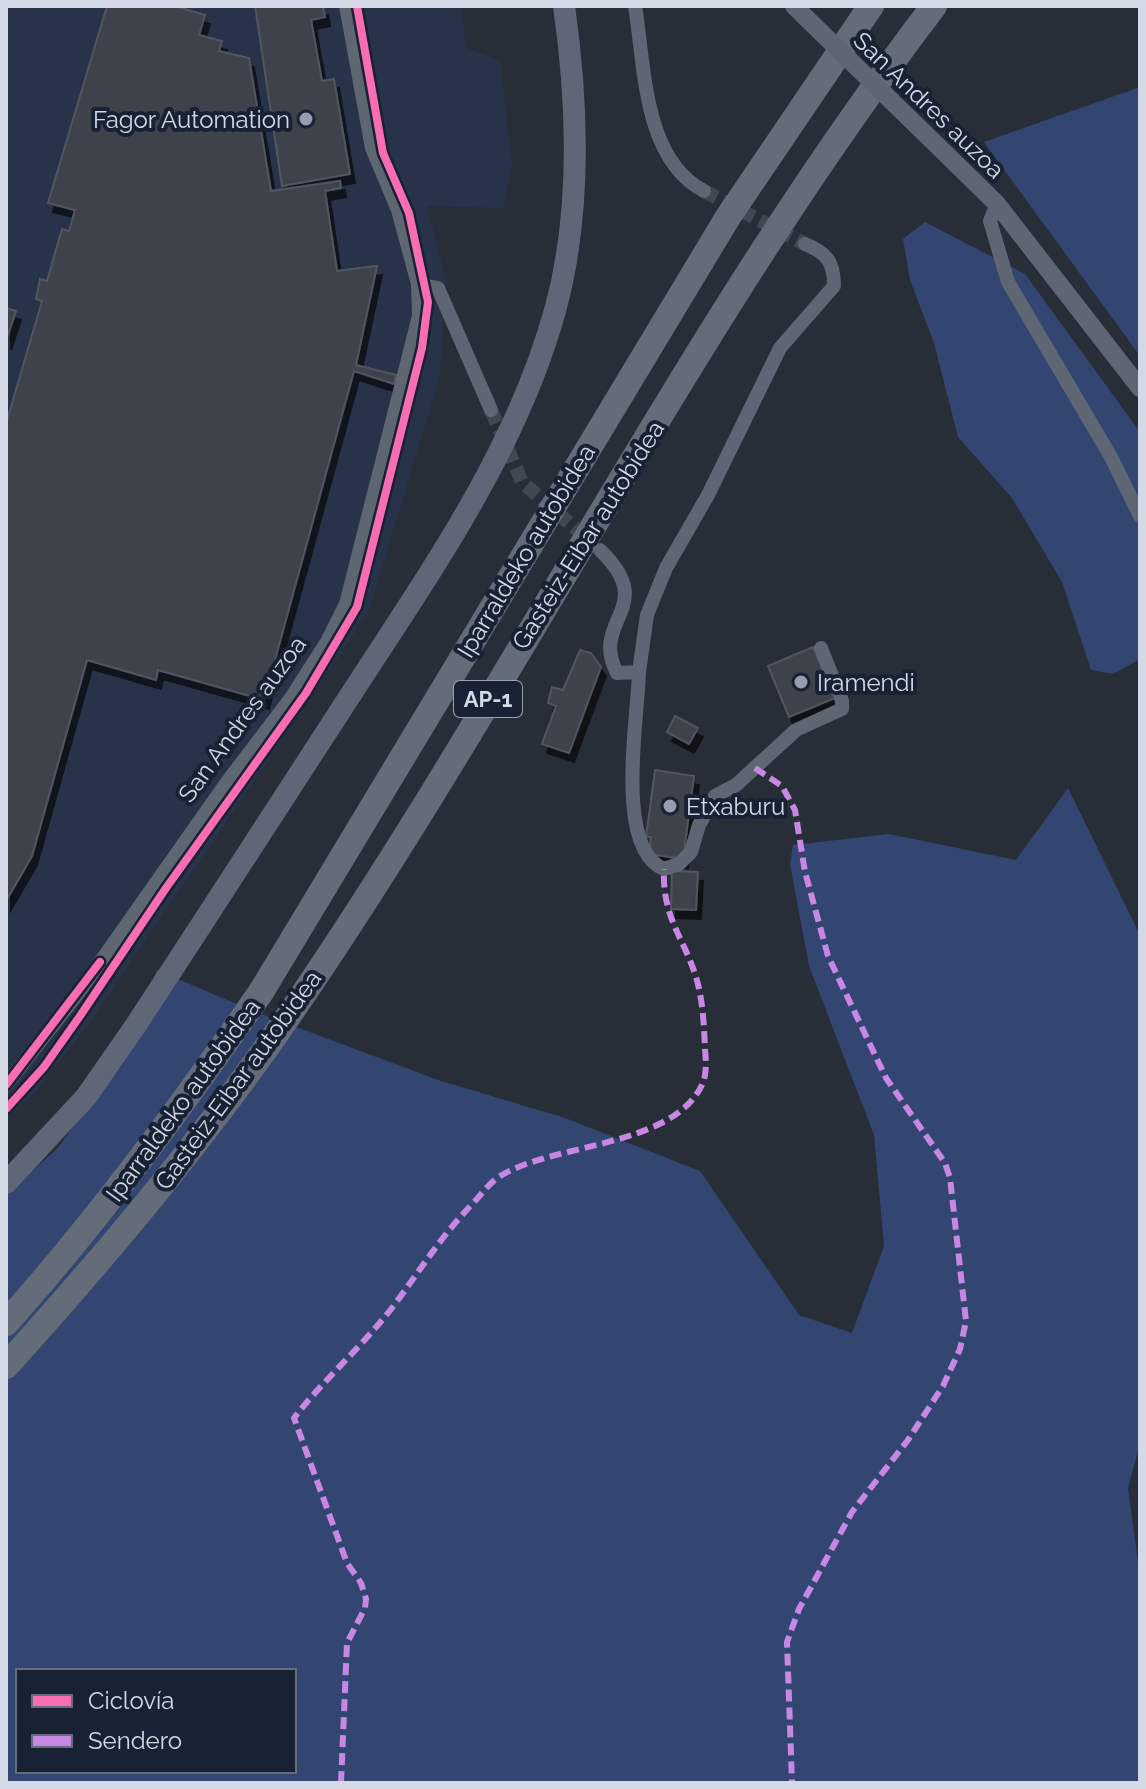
<svg xmlns="http://www.w3.org/2000/svg" width="1146" height="1789" font-family="Raleway,sans-serif">
<style>
.built{fill:#283349}
.green{fill:#324671;fill-rule:evenodd}
.building{fill:#3e434b;stroke:#51555e;stroke-width:2;filter:url(#shadow)}
.lines{fill:none;stroke-linecap:round;stroke-linejoin:round}
.minor-tunnel{stroke:#424852;stroke-width:14;stroke-dasharray:14 7;stroke-linecap:butt}
.minor{stroke:#5e6573;stroke-width:14}
.tertiary{stroke:#5e6573;stroke-width:18}
.primary{stroke:#5f6677;stroke-width:22}
.motorway{stroke:#646c7a;stroke-width:26}
.tertiary-bridge{stroke:#5e6573;stroke-width:18}
.quiet{stroke:#c787e3;stroke-width:6;stroke-dasharray:12 6;stroke-linecap:butt}
.cycleway-casing{stroke:#192234;stroke-width:13}
.cycleway{stroke:#f96db3;stroke-width:8}
.poi-dot{fill:#979ea9;stroke:#192234;stroke-width:3}
.labels{text-anchor:middle;dominant-baseline:central;stroke-width:8;stroke-linejoin:round;paint-order:stroke}
.shield{fill:#192234;stroke:#9ba3b1;stroke-width:2}
.shield-label{font-size:22px;font-weight:bold;fill:#d3dae6}
.street-label{font-size:24px;fill:#d3dae6;stroke:#192234}
.poi-label{font-size:24px;fill:#d3dae6;stroke:#192234;text-anchor:start}
</style>
<defs>
<filter id="shadow"><feDropShadow dx="5" dy="9" stdDeviation="0" flood-color="#0009"/></filter>
</defs>
<rect width="100%" height="100%" fill="#282e38"/>
<!-- built -->
<path class="built" d="M 6,6 L 461,6 L 466,48 L 500,60 L 512,165 L 503,208 L 427,206 L 446,282 L 439,380 L 368,613 L 88,1025 L 36,1091 L 6,1119 Z"/>
<!-- green -->
<g class="green">
<path d="M 1140,87 L 1140,356 L 984,142 Z"/>
<path d="M 925,222 L 1025,274 L 1140,432 L 1140,659 L 1113,674 L 1091,670 L 1062,582 L 1012,498 L 958,437 L 934,343 L 910,280 L 903,239 Z"/>
<path d="M 1068,788 L 1140,935 L 1140,1444 L 1128,1488 L 1140,1577 L 1140,1783 L 6,1783 L 6,1193 L 56,1150 L 114,1073 L 157,970 L 248,1009 L 438,1080 L 565,1118 L 700,1171 L 799,1315 L 852,1333 L 884,1246 L 874,1135 L 809,966 L 790,864 L 793,845 L 889,834 L 1016,860 ZM 18,1671 L 294,1671 L 294,1771 L 18,1771 Z"/>
</g>
<!-- building -->
<g class="building">
<path d="M 107,6 L 175,6 L 205,15 L 199,35 L 222,41 L 219,51 L 249,58 L 271,191 L 340,181 L 341,188 L 325,191 L 337,271 L 377,266 L 356,365 L 396,375 L 394,384 L 354,371 L 264,700 L 158,670 L 156,680 L 87,660 L 32,856 L 6,901 L 6,424 L 42,301 L 36,299 L 40,279 L 47,281 L 62,229 L 69,231 L 75,210 L 48,203 Z"/>
<path d="M 255,6 L 323,6 L 325,17 L 311,20 L 322,81 L 334,79 L 350,174 L 282,186 Z"/>
<path d="M 6,308 L 16,311 L 6,341 Z"/>
<path d="M 813,647 L 835,698 L 789,717 L 768,666 Z"/>
<path d="M 580,650 L 591,653 L 601,667 L 569,753 L 542,744 L 556,706 L 548,703 L 552,687 L 563,690 Z"/>
<path d="M 675,716 L 698,728 L 689,744 L 667,732 Z"/>
<path d="M 655,770 L 694,776 L 683,859 L 649,854 L 651,837 L 646,837 Z"/>
<path d="M 672,871 L 698,872 L 696,910 L 671,909 Z"/>
</g>
<g class="lines">
<!-- minor-tunnel -->
<g class="minor-tunnel">
<path d="M 704,191 L 805,244"/>
<path d="M 491,410 L 522,482 L 591,542"/>
</g>
<!-- minor -->
<g class="minor">
<path d="M 635,6 C 645,67 643,159 704,191"/>
<path d="M 997,204 L 990,221 L 1008,282 L 1111,457 L 1140,516"/>
<path d="M 418,284 L 438,288 L 491,410"/>
<path d="M 600,550 C 660,608 589,619 617,673 L 639,672 C 638,718 614,849 664,869 L 679,864 L 691,852 L 699,825 L 715,796 L 736,785 L 796,730 L 842,709 L 842,701 L 821,648"/>
<path d="M 639,672 L 647,615 L 666,568 L 708,495 L 780,348 L 834,286 C 834,262 827,253 805,244"/>
<path d="M 6,1085 L 82,988 L 227,782 L 291,698 L 328,640 L 346,604 L 419,316 L 418,284 L 398,210 L 372,148 L 346,6"/>
</g>
<!-- tertiary -->
<path class="tertiary" d="M 947,155 L 997,204 L 1140,388"/>
<!-- primary -->
<path class="primary" d="M 6,1183 L 86,1097 L 136,1025 C 210,912 283,799 357,685 C 435,565 518,447 556,307 C 582,209 578,104 564,6"/>
<!-- motorway -->
<g class="motorway">
<path d="M 6,1323 C 99,1219 181,1107 261,992 L 728,217 L 871,6"/>
<path d="M 6,1366 C 110,1251 209,1133 296,1005 C 519,678 694,320 934,6"/>
</g>
<!-- tertiary-bridge -->
<path class="tertiary-bridge" d="M 794,6 L 947,155"/>
<!-- quiet -->
<g class="quiet">
<path d="M 755,768 L 782,786 L 795,810 L 805,872 L 828,956 L 886,1078 L 945,1163 L 950,1178 L 966,1321 L 960,1349 L 943,1386 L 908,1440 L 852,1512 L 799,1609 L 787,1642 L 792,1783"/>
<path d="M 341,1783 L 347,1643 L 365,1608 L 366,1599 L 361,1583 L 347,1563 L 294,1418 C 325,1378 364,1345 395,1304 C 423,1266 442,1235 476,1200 C 484,1191 492,1180 502,1175 C 556,1143 672,1147 702,1085 C 707,1075 706,1061 705,1049 C 704,1026 703,1000 696,977 C 683,936 662,917 664,869"/>
</g>
<defs>
<g id="cycleway">
<path d="M 6,1085 L 100,962"/>
<path d="M 6,1109 L 44,1067 L 80,1016 L 166,888 L 306,693 L 357,607 L 422,348 L 428,302 L 409,213 L 383,153 L 357,6"/>
</g>
</defs>
<!-- cycleway casing -->
<use href="#cycleway" class="cycleway-casing"/>
<!-- cycleway -->
<use href="#cycleway" class="cycleway"/>
</g>
<!-- markers -->
<g class="poi-dot">
<circle cx="306" cy="119" r="8"/>
<circle cx="801" cy="682" r="8"/>
<circle cx="670" cy="806" r="8"/>
</g>
<g class="labels">
<!-- shield labels -->
<rect class="shield" x="454" y="681" width="68" height="36" rx="6"/>
<g class="shield-label">
<text x="488" y="699">AP-1</text>
</g>
<!-- street labels -->
<g class="street-label">
<text transform="translate(929 105) rotate(44)">San Andres auzoa</text>
<text transform="translate(588 535) rotate(-58)">Gasteiz-Eibar autobidea</text>
<text transform="translate(526 551) rotate(-59)">Iparraldeko autobidea</text>
<text transform="translate(242 719) rotate(-54)">San Andres auzoa</text>
<text transform="translate(238 1080) rotate(-54)">Gasteiz-Eibar autobidea</text>
<text transform="translate(183 1100) rotate(-54)">Iparraldeko autobidea</text>
</g>
<!-- poi labels -->
<g class="poi-label">
<text x="290" y="119" text-anchor="end">Fagor Automation</text>
<text x="817" y="682">Iramendi</text>
<text x="686" y="806">Etxaburu</text>
</g>
</g>
<!-- border -->
<rect width="1146" height="1789" fill="none" stroke="#d3dae6" stroke-width="16"/>
<!-- legend -->
<rect x="16" y="1669" width="280" height="104" fill="#192234" stroke="#636c7b" stroke-width="2"/>
<rect x="32" y="1695" width="40" height="12" fill="#f96db3" stroke="#636c7b" stroke-width="2"/>
<text x="88" y="1709" font-size="24" fill="#d3dae6">Ciclovía</text>
<rect x="32" y="1735" width="40" height="12" fill="#c787e3" stroke="#636c7b" stroke-width="2"/>
<text x="88" y="1749" font-size="24" fill="#d3dae6">Sendero</text>
</svg>
